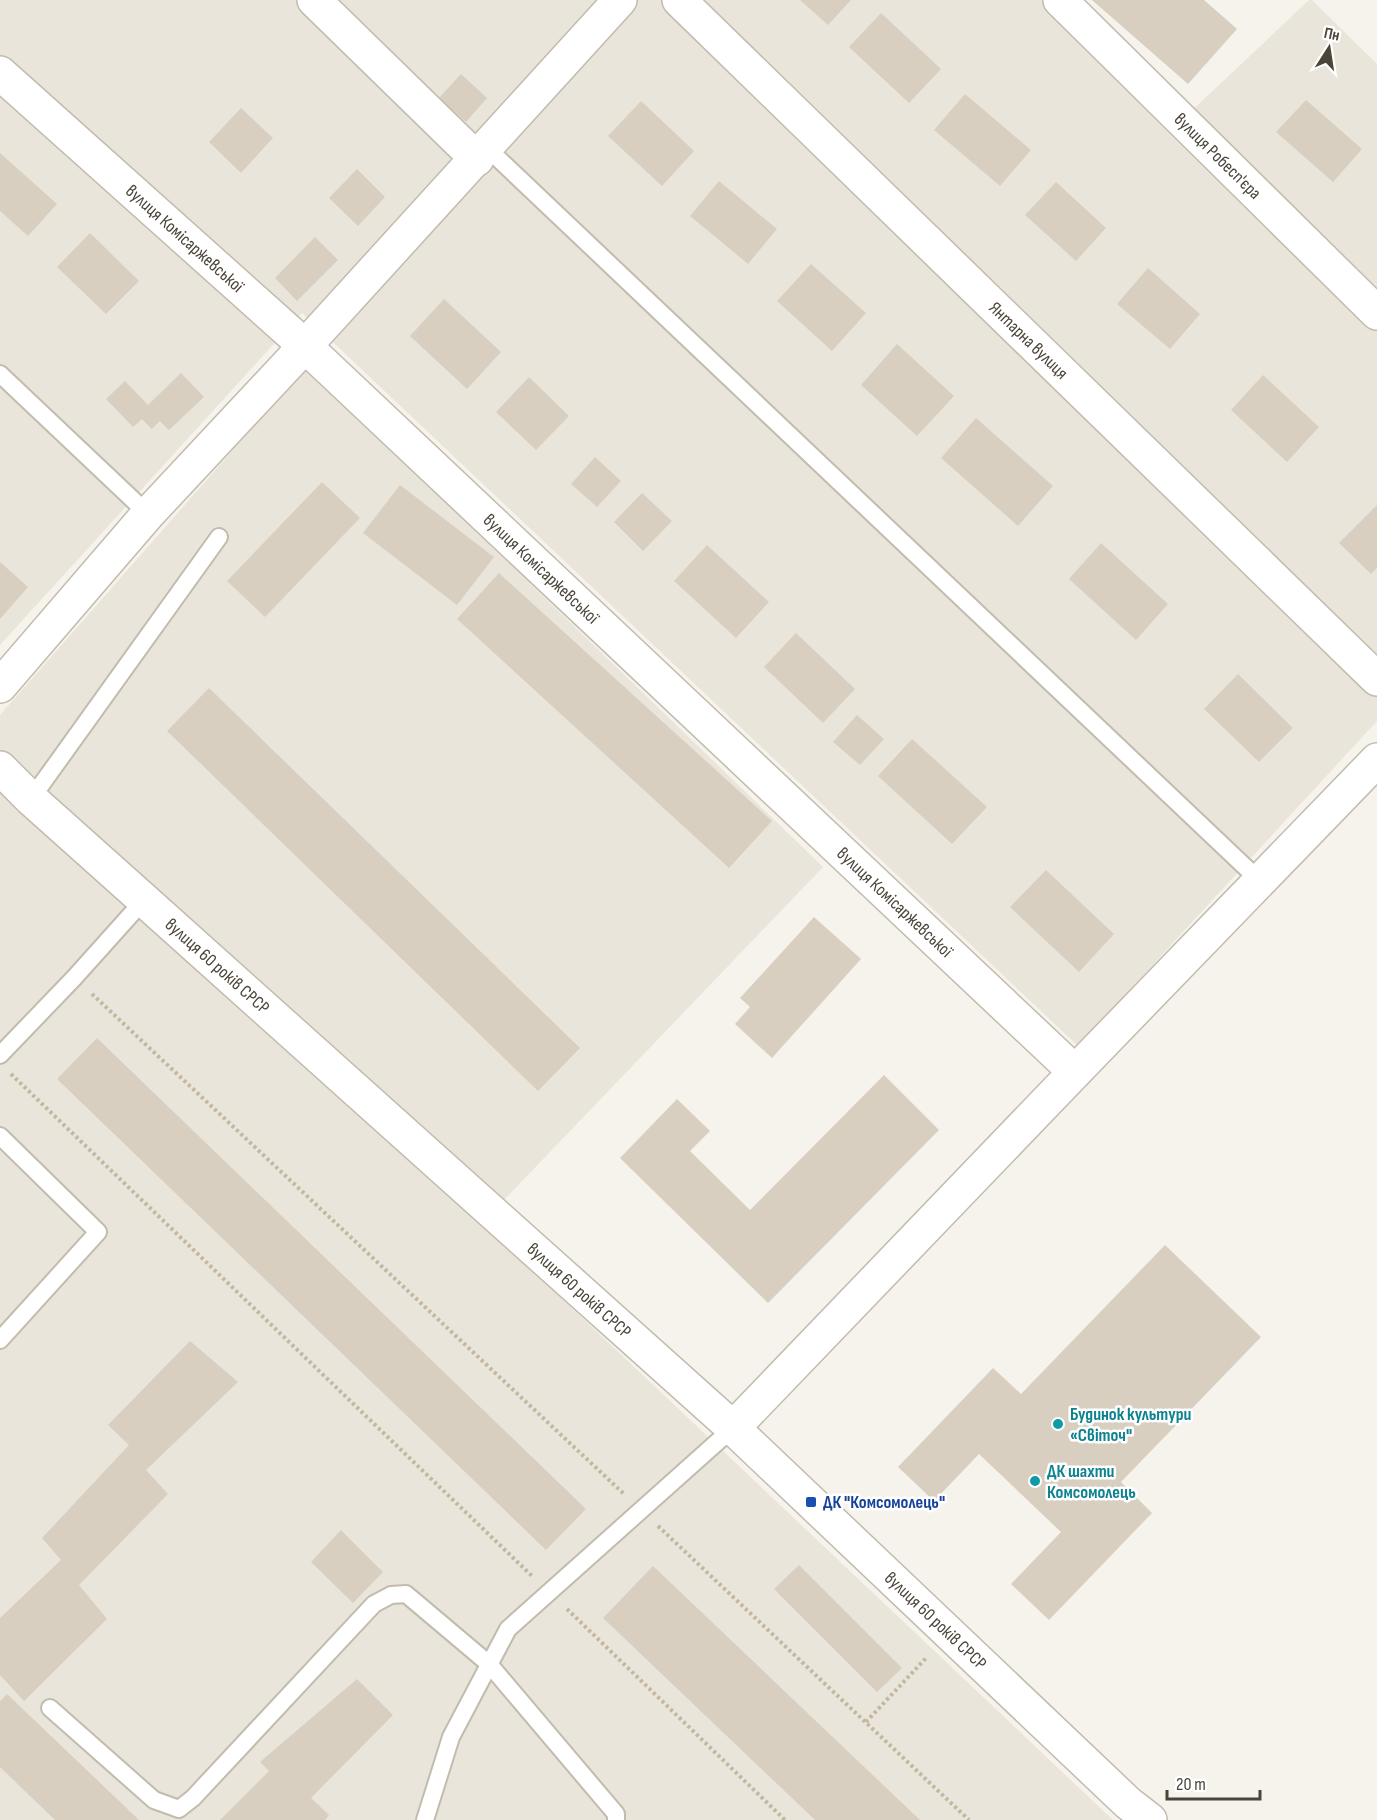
<svg xmlns="http://www.w3.org/2000/svg" width="1377" height="1820" font-family="'Sofia Sans Condensed',sans-serif">
<style>
.residential{fill:#eae5da}
.building{fill:#d8cfc1}
.lines{fill:none;stroke-linecap:round;stroke-linejoin:round}
.service-casing{stroke:#c2bbae;stroke-width:20}
.minor-casing{stroke:#c2bbae;stroke-width:36}
.tertiary-casing{stroke:#c2bbae;stroke-width:36}
.path{stroke:#c4b79f;stroke-width:4;stroke-dasharray:3 3;stroke-linecap:butt}
.service{stroke:#fff;stroke-width:16}
.minor{stroke:#fff;stroke-width:33}
.tertiary{stroke:#fff;stroke-width:33}
.culture-dot{fill:#0f9aa8;stroke:#fff;stroke-width:2}
.transit-dot{fill:#1a4fb4;stroke:#fff;stroke-width:2}
.labels{text-anchor:middle;dominant-baseline:central;stroke-width:5;stroke-linejoin:round;paint-order:stroke}
.street-label{font-size:18px;fill:#4b4439;stroke:#fff}
.culture-label{font-size:18px;font-weight:bold;fill:#0d838f;stroke:#fff;text-anchor:start}
.transit-label{font-size:18px;font-weight:bold;fill:#164399;stroke:#fff;text-anchor:start}
</style>
<rect width="100%" height="100%" fill="#f6f3ec"/>
<!-- residential -->
<g class="residential">
<path d="M 0,0 L 1070,0 L 1185,117 L 1309,0 L 1312,0 L 1377,64 L 1377,721 L 1078,1046 L 302,313 L 0,645 Z"/>
<path d="M 306,367 L 823,867 L 482,1223 L 1113,1820 L 0,1820 L 0,715 Z"/>
</g>
<!-- building -->
<g class="building">
<path d="M 800,0 L 851,0 L 828,25 Z"/>
<path d="M 1092,0 L 1204,0 L 1237,29 L 1188,84 Z"/>
<path d="M 881,13 L 941,69 L 909,103 L 849,47 Z"/>
<path d="M 461,74 L 487,98 L 466,122 L 439,98 Z"/>
<path d="M 965,94 L 1031,150 L 1000,186 L 934,130 Z"/>
<path d="M 1306,100 L 1362,149 L 1333,182 L 1276,132 Z"/>
<path d="M 641,101 L 694,151 L 662,186 L 608,136 Z"/>
<path d="M 241,108 L 273,138 L 241,173 L 209,142 Z"/>
<path d="M 0,153 L 57,204 L 28,236 L 0,211 Z"/>
<path d="M 357,169 L 385,197 L 358,226 L 329,198 Z"/>
<path d="M 719,181 L 777,229 L 748,264 L 690,216 Z"/>
<path d="M 1056,182 L 1106,228 L 1076,261 L 1025,215 Z"/>
<path d="M 90,233 L 139,281 L 106,314 L 57,267 Z"/>
<path d="M 315,237 L 338,260 L 297,301 L 275,278 Z"/>
<path d="M 811,264 L 866,313 L 832,351 L 777,301 Z"/>
<path d="M 1148,268 L 1200,314 L 1170,349 L 1117,304 Z"/>
<path d="M 444,299 L 501,352 L 467,389 L 410,336 Z"/>
<path d="M 897,344 L 954,396 L 917,436 L 861,385 Z"/>
<path d="M 181,373 L 204,397 L 169,430 L 160,421 L 152,429 L 142,419 L 133,427 L 106,399 L 125,381 L 148,405 Z"/>
<path d="M 1263,375 L 1319,427 L 1287,462 L 1231,410 Z"/>
<path d="M 529,377 L 569,416 L 536,450 L 496,412 Z"/>
<path d="M 976,418 L 1053,486 L 1018,526 L 941,458 Z"/>
<path d="M 595,457 L 621,481 L 597,507 L 571,484 Z"/>
<path d="M 322,482 L 360,518 L 265,617 L 227,581 Z"/>
<path d="M 400,485 L 494,557 L 457,605 L 363,533 Z"/>
<path d="M 642,493 L 672,521 L 643,551 L 614,522 Z"/>
<path d="M 1377,505 L 1377,568 L 1371,574 L 1339,543 Z"/>
<path d="M 1101,543 L 1168,604 L 1136,640 L 1069,579 Z"/>
<path d="M 707,545 L 769,602 L 736,638 L 674,581 Z"/>
<path d="M 0,562 L 28,587 L 0,619 Z"/>
<path d="M 499,573 L 772,821 L 729,868 L 457,619 Z"/>
<path d="M 796,633 L 855,689 L 823,723 L 764,667 Z"/>
<path d="M 1238,674 L 1293,728 L 1259,762 L 1204,709 Z"/>
<path d="M 209,688 L 580,1048 L 538,1091 L 167,731 Z"/>
<path d="M 857,715 L 884,739 L 860,765 L 833,742 Z"/>
<path d="M 912,739 L 987,807 L 952,844 L 878,776 Z"/>
<path d="M 1046,870 L 1114,934 L 1079,972 L 1010,907 Z"/>
<path d="M 814,917 L 861,959 L 772,1058 L 735,1024 L 750,1007 L 740,998 Z"/>
<path d="M 97,1038 L 586,1509 L 546,1550 L 57,1079 Z"/>
<path d="M 884,1075 L 939,1130 L 768,1303 L 620,1158 L 677,1099 L 710,1131 L 690,1151 L 750,1210 Z"/>
<path d="M 1165,1245 L 1261,1337 L 1121,1482 L 1152,1513 L 1049,1620 L 1011,1584 L 1061,1532 L 979,1454 L 934,1501 L 898,1467 L 993,1368 L 1021,1394 Z"/>
<path d="M 190,1341 L 238,1382 L 146,1470 L 168,1494 L 79,1585 L 107,1619 L 24,1701 L 0,1675 L 0,1618 L 61,1560 L 42,1538 L 129,1445 L 108,1425 Z"/>
<path d="M 341,1530 L 383,1572 L 353,1603 L 311,1562 Z"/>
<path d="M 799,1565 L 902,1668 L 877,1692 L 774,1589 Z"/>
<path d="M 653,1566 L 920,1820 L 815,1820 L 603,1618 Z"/>
<path d="M 357,1679 L 393,1715 L 311,1798 L 329,1815 L 325,1820 L 220,1820 L 269,1771 L 260,1762 Z"/>
<path d="M 7,1694 L 139,1820 L 55,1820 L 0,1767 L 0,1701 Z"/>
</g>
<g class="lines">
<defs>
<g id="service">
<path d="M 486,147 L 1260,881"/>
<path d="M 0,374 L 148,514"/>
<path d="M 31,799 L 219,537"/>
<path d="M 0,1055 L 74,978 L 144,900"/>
<path d="M 0,1136 L 98,1232 L 0,1340"/>
<path d="M 50,1708 L 154,1800 L 179,1809 L 193,1798 L 374,1604 L 391,1595 L 406,1594 L 489,1664 L 616,1814 L 616,1820"/>
<path d="M 425,1820 L 451,1737 L 508,1629 L 733,1428"/>
</g>
<g id="minor">
<path d="M 314,0 L 477,159"/>
<path id="s1" d="M 679,0 L 1377,679"/>
<path id="s2" d="M 1060,0 L 1377,313"/>
<path id="s3" d="M 0,73 L 305,346 L 1075,1072"/>
<path d="M 0,686 L 148,514 L 305,346 L 620,0"/>
<path d="M 733,1428 L 1075,1072 L 1377,760"/>
</g>
<g id="tertiary">
<path id="s4" d="M 0,768 L 31,799 L 144,900 L 733,1428 L 1128,1803 L 1150,1820"/>
</g>
</defs>
<!-- service casing -->
<use href="#service" class="service-casing"/>
<!-- minor casing -->
<use href="#minor" class="minor-casing"/>
<!-- tertiary casing -->
<use href="#tertiary" class="tertiary-casing"/>
<!-- path -->
<g class="path">
<path d="M 92,994 L 624,1494"/>
<path d="M 11,1074 L 533,1577"/>
<path d="M 658,1526 L 969,1820"/>
<path d="M 567,1609 L 785,1820"/>
<path d="M 866,1722 L 927,1657"/>
</g>
<!-- service -->
<use href="#service" class="service"/>
<!-- minor -->
<use href="#minor" class="minor"/>
<!-- tertiary -->
<use href="#tertiary" class="tertiary"/>
</g>
<!-- markers -->
<g class="culture-dot">
<circle cx="1058" cy="1424" r="6"/>
<circle cx="1035" cy="1481" r="6"/>
</g>
<rect class="transit-dot" x="805" y="1496" width="12" height="12" rx="3"/>
<g class="labels">
<!-- street labels -->
<g class="street-label">
<text stroke="none"><textPath href="#s2" startOffset="222">вулиця Робесп'єра</textPath></text>
<text stroke="none"><textPath href="#s3" startOffset="248">вулиця Комісаржевської</textPath></text>
<text stroke="none"><textPath href="#s1" startOffset="488">Янтарна вулиця</textPath></text>
<text stroke="none"><textPath href="#s3" startOffset="734">вулиця Комісаржевської</textPath></text>
<text stroke="none"><textPath href="#s3" startOffset="1220">вулиця Комісаржевської</textPath></text>
<text stroke="none"><textPath href="#s4" startOffset="294">вулиця 60 років СРСР</textPath></text>
<text stroke="none"><textPath href="#s4" startOffset="780">вулиця 60 років СРСР</textPath></text>
<text stroke="none"><textPath href="#s4" startOffset="1266">вулиця 60 років СРСР</textPath></text>
</g>
<!-- culture labels -->
<g class="culture-label">
<text x="1070" y="1414">Будинок культури<tspan x="1070" dy="21">«Світоч"</tspan></text>
<text x="1047" y="1471">ДК шахти<tspan x="1047" dy="21">Комсомолець</tspan></text>
</g>
<!-- transit labels -->
<g class="transit-label">
<text x="823" y="1502">ДК "Комсомолець"</text>
</g>
</g>
<!-- north arrow -->
<g transform="translate(1329 48) rotate(12)" stroke="#ffffff" stroke-width="4.5" paint-order="stroke">
<path d="M0-4.5L10 22L0 15L-10 22Z" fill="#4b4439"/>
<text y="-9" font-size="16" font-weight="bold" text-anchor="middle" fill="#4b4439">Пн</text>
</g>
<!-- scale -->
<path d="M1167 1790v9h93v-9" fill="none" stroke="#4b4439" stroke-width="3"/>
<text x="1176" y="1790" font-size="18" fill="#4b4439" stroke="#ffffff" stroke-width="4.5" paint-order="stroke">20 m</text>
</svg>
